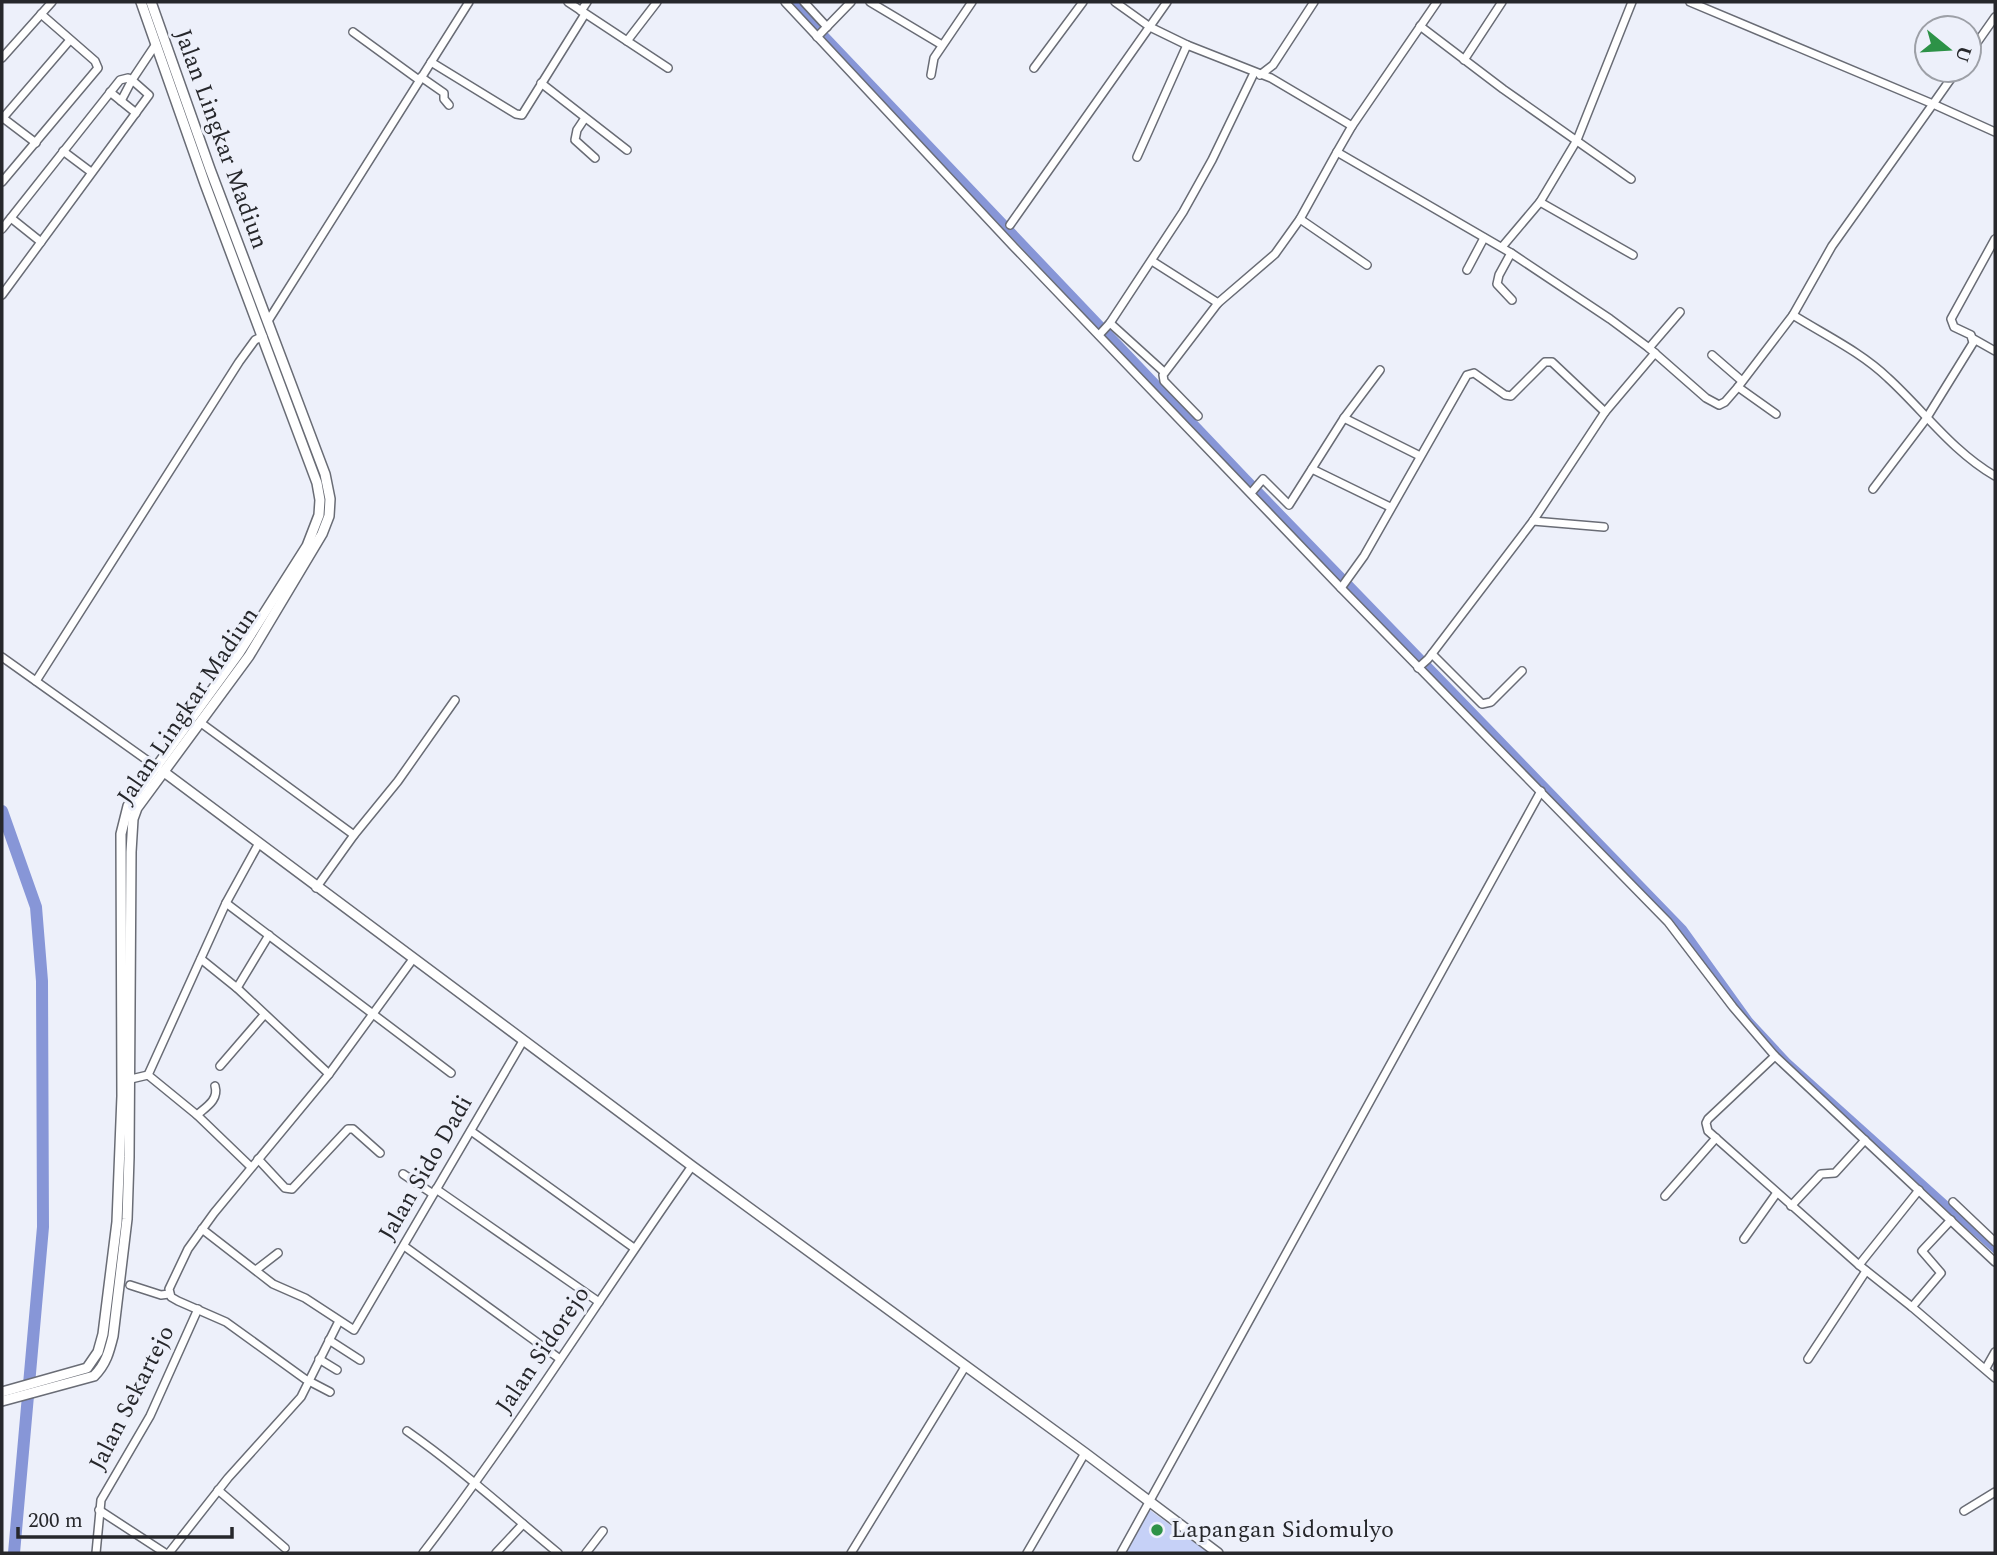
<svg xmlns="http://www.w3.org/2000/svg" width="1997" height="1555" font-family="Spectral,serif">
<style>
.green{fill:#c6d1f7}
.lines{fill:none;stroke-linecap:round;stroke-linejoin:round}
.canal{stroke:#8796d7;stroke-width:8}
.river{stroke:#8796d7;stroke-width:12}
.minor-casing{stroke:#696c75;stroke-width:10}
.major-casing{stroke:#696c75;stroke-width:12}
.minor{stroke:#fff;stroke-width:7}
.major{stroke:#fff;stroke-width:9}
.poi-dot{fill:#2d9247;stroke:#edf0fa;stroke-width:2.5}
.labels{text-anchor:middle;dominant-baseline:central;stroke-width:6;stroke-linejoin:round;paint-order:stroke}
.street-label{font-size:24px;fill:#26272b;stroke:#edf0fa}
.poi-label{font-size:24px;fill:#26272b;stroke:#edf0fa;text-anchor:start}
</style>
<rect width="100%" height="100%" fill="#edf0fa"/>
<!-- green -->
<path class="green" d="M 1147,1508 L 1209,1553 L 1123,1553 Z"/>
<g class="lines">
<!-- canal -->
<path class="canal" d="M 793,2 L 1246,478 L 1683,929 L 1749,1021 L 1787,1062 L 1995,1249"/>
<!-- river -->
<path class="river" d="M 2,811 L 36,907 L 42,981 L 43,1227 L 14,1553"/>
<defs>
<g id="minor">
<path d="M 568,2 L 668,68"/>
<path d="M 785,2 L 1013,246 L 1341,588 L 1668,922 L 1733,1007 L 1775,1056 L 1995,1262"/>
<path d="M 804,2 L 827,27"/>
<path d="M 870,2 L 942,45"/>
<path d="M 1115,2 L 1150,27 L 1187,45 L 1271,78 L 1352,126"/>
<path d="M 1437,2 L 1352,126 L 1337,152 L 1511,253 L 1610,319 L 1649,348 L 1706,398 L 1719,405 L 1725,402 L 1738,387 L 1793,315 L 1832,246 L 1933,104 L 1995,132"/>
<path d="M 1690,2 L 1933,104 L 1957,70"/>
<path d="M 581,11 L 587,2"/>
<path d="M 1420,26 L 1503,89 L 1631,179"/>
<path d="M 353,32 L 419,80"/>
<path d="M 817,37 L 851,2"/>
<path d="M 627,41 L 657,2"/>
<path d="M 1969,54 L 1995,17"/>
<path d="M 2,58 L 52,2"/>
<path d="M 1464,60 L 1502,2"/>
<path d="M 431,62 L 516,114 L 522,115 L 585,14"/>
<path d="M 1034,68 L 1083,2"/>
<path d="M 931,75 L 934,58 L 972,2"/>
<path d="M 1260,75 L 1273,65 L 1314,2"/>
<path d="M 421,77 L 444,93 L 444,99 L 449,105"/>
<path d="M 541,83 L 627,150"/>
<path d="M 110,92 L 136,113"/>
<path d="M 3,118 L 36,143"/>
<path d="M 585,118 L 577,130 L 575,140 L 595,158"/>
<path d="M 2,119 L 70,40"/>
<path d="M 63,151 L 91,172"/>
<path d="M 1137,157 L 1187,45"/>
<path d="M 2,182 L 98,68 L 95,61 L 41,14"/>
<path d="M 1540,202 L 1633,255"/>
<path d="M 11,218 L 41,242"/>
<path d="M 1300,219 L 1367,265"/>
<path d="M 1010,225 L 1167,2"/>
<path d="M 2,229 L 120,80 L 128,78 L 132,80 L 121,101"/>
<path d="M 1502,247 L 1540,202 L 1577,140 L 1632,2"/>
<path d="M 1511,253 L 1499,275 L 1497,284 L 1512,300"/>
<path d="M 1152,261 L 1218,303"/>
<path d="M 1467,270 L 1484,238"/>
<path d="M 2,295 L 149,95 L 132,80 L 156,44"/>
<path d="M 1793,315 C 1825,335 1861,352 1888,378 C 1924,411 1952,451 1995,476"/>
<path d="M 268,321 L 469,2"/>
<path d="M 1110,323 L 1164,372"/>
<path d="M 1099,335 L 1110,323 L 1183,212 L 1212,160 L 1254,73"/>
<path d="M 1972,338 L 1995,351"/>
<path d="M 1649,348 L 1680,312"/>
<path d="M 1712,355 L 1742,381"/>
<path d="M 1738,387 L 1776,414"/>
<path d="M 1198,416 L 1164,381 L 1163,375 L 1218,303 L 1275,254 L 1300,219 L 1337,152"/>
<path d="M 1344,418 L 1420,456"/>
<path d="M 1312,469 L 1390,507"/>
<path d="M 1873,489 L 1926,419 L 1973,343 L 1971,335 L 1954,327 L 1951,319 L 1995,239"/>
<path d="M 1251,493 L 1263,479 L 1289,505 L 1344,418 L 1380,370"/>
<path d="M 1533,521 L 1604,527"/>
<path d="M 1341,588 L 1364,556 L 1467,375 L 1474,373 L 1505,395 L 1511,396 L 1545,362 L 1552,362 L 1605,412"/>
<path d="M 1432,654 L 1482,704 L 1491,702 L 1522,671"/>
<path d="M 2,657 L 158,768"/>
<path d="M 1418,668 L 1428,659 L 1533,521 L 1605,412 L 1655,353"/>
<path d="M 36,681 L 239,362 L 255,340 L 263,336"/>
<path d="M 201,723 L 354,835"/>
<path d="M 316,888 L 354,835 L 398,781 L 455,700"/>
<path d="M 226,903 L 451,1073"/>
<path d="M 201,959 L 237,988 L 329,1074"/>
<path d="M 237,988 L 269,935"/>
<path d="M 1775,1056 L 1708,1119 L 1706,1123 L 1708,1131 L 1859,1265 L 1912,1307 L 1995,1378"/>
<path d="M 220,1066 L 264,1015"/>
<path d="M 148,1075 L 226,903 L 259,843"/>
<path d="M 148,1075 L 197,1115 L 251,1167"/>
<path d="M 131,1079 L 148,1075"/>
<path d="M 197,1115 C 206,1107 219,1100 215,1086"/>
<path d="M 471,1131 L 634,1248"/>
<path d="M 258,1159 L 285,1188 L 292,1189 L 348,1129 L 353,1129 L 380,1153"/>
<path d="M 403,1174 L 433,1194"/>
<path d="M 436,1189 L 599,1302"/>
<path d="M 1665,1196 L 1716,1138"/>
<path d="M 1953,1202 L 1995,1242"/>
<path d="M 1791,1206 L 1821,1174 L 1835,1173 L 1865,1140"/>
<path d="M 202,1229 L 273,1284 L 305,1298 L 354,1330 L 523,1041"/>
<path d="M 1744,1239 L 1776,1194"/>
<path d="M 404,1246 L 560,1359"/>
<path d="M 1859,1265 L 1919,1190"/>
<path d="M 256,1270 L 278,1253"/>
<path d="M 130,1285 L 161,1295 L 169,1294"/>
<path d="M 1912,1307 L 1941,1273 L 1922,1251 L 1951,1220"/>
<path d="M 329,1340 L 360,1360"/>
<path d="M 319,1359 L 337,1370"/>
<path d="M 1808,1359 L 1866,1271"/>
<path d="M 1986,1368 L 1995,1352"/>
<path d="M 330,1392 L 305,1379 L 226,1322 L 178,1301 L 171,1297 L 169,1289 L 188,1249 L 214,1213 L 329,1074 L 413,959"/>
<path d="M 407,1431 C 460,1468 508,1512 558,1553"/>
<path d="M 218,1490 L 285,1548"/>
<path d="M 99,1510 L 165,1553"/>
<path d="M 1964,1511 L 1995,1492"/>
<path d="M 96,1553 L 101,1500 L 150,1416 L 198,1309"/>
<path d="M 169,1553 L 228,1478 L 301,1397 L 339,1321"/>
<path d="M 423,1553 C 518,1429 601,1295 692,1166"/>
<path d="M 496,1553 L 523,1524"/>
<path d="M 586,1553 L 603,1531"/>
<path d="M 851,1553 L 965,1367"/>
<path d="M 1027,1553 L 1085,1453"/>
<path d="M 1121,1553 L 1541,791"/>
</g>
<g id="major">
<path d="M 164,772 L 692,1166 L 1085,1453 L 1218,1553"/>
<path d="M 2,1392 L 87,1368 L 98,1352 L 103,1334 L 117,1222 L 122,1096 L 121,834 L 128,806 L 239,653 L 307,546 L 319,515 L 320,500 L 317,483 L 205,184 L 141,2"/>
<path d="M 2,1401 L 94,1376 C 106,1364 109,1352 113,1336 L 127,1219 L 129,1157 L 131,852 L 133,819 L 137,808 L 249,656 L 322,534 L 329,516 L 330,499 L 325,474 L 210,169 L 151,2"/>
</g>
</defs>
<!-- minor casing -->
<use href="#minor" class="minor-casing"/>
<!-- major casing -->
<use href="#major" class="major-casing"/>
<!-- minor -->
<use href="#minor" class="minor"/>
<!-- major -->
<use href="#major" class="major"/>
</g>
<!-- markers -->
<circle class="poi-dot" cx="1157" cy="1530" r="7"/>
<g class="labels">
<!-- street labels -->
<g class="street-label">
<text transform="translate(221 139) rotate(70)">Jalan Lingkar Madiun</text>
<text transform="translate(188 706) rotate(-56)">Jalan Lingkar Madiun</text>
<text transform="translate(426 1168) rotate(-60)">Jalan Sido Dadi</text>
<text transform="translate(543 1350) rotate(-56)">Jalan Sidorejo</text>
<text transform="translate(132 1398) rotate(-63)">Jalan Sekartejo</text>
</g>
<!-- poi labels -->
<g class="poi-label">
<text x="1171" y="1530">Lapangan Sidomulyo</text>
</g>
</g>
<!-- border -->
<rect width="1997" height="1555" fill="none" stroke="#26272b" stroke-width="7"/>
<!-- north arrow -->
<g transform="translate(1948 49) rotate(108)"><circle r="33" fill="#edf0fa" stroke="#9da0a7" stroke-width="2"/>
<path d="M0-5L12 26L0 18L-12 26Z" fill="#2d9247"/>
<text y="-10" font-size="19" font-weight="bold" text-anchor="middle" fill="#26272b">U</text>
</g>
<!-- scale -->
<path d="M18 1527v10h214v-10" fill="none" stroke="#26272b" stroke-width="3.5"/>
<text x="28" y="1527" font-size="21" fill="#26272b" stroke="#edf0fa" stroke-width="5" paint-order="stroke">200 m</text>
</svg>
